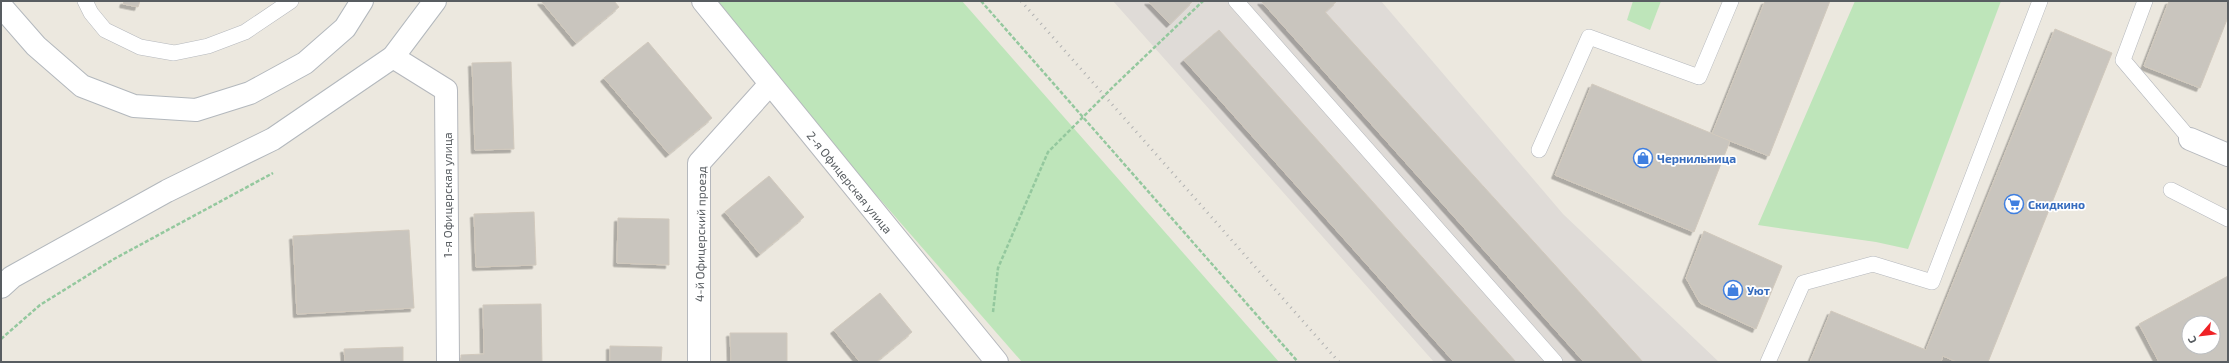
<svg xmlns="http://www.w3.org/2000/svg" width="2229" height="363" font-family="'Exo 2',sans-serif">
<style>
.industrial{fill:#dfdbd7}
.green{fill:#bee5ba}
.building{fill:#c9c5be;stroke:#d1c9bd;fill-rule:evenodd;filter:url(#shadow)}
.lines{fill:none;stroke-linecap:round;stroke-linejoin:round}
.service-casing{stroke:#b5b8bd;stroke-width:16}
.minor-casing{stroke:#b5b8bd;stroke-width:24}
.secondary-casing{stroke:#b3b8bd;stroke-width:24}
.path{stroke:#94c89e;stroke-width:2.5;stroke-dasharray:4 2;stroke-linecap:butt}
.service{stroke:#fff;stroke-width:15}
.minor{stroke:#fff;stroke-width:22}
.secondary{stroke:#fff;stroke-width:22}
.rail{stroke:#b1b2b2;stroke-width:3;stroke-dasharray:1 5;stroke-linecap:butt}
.labels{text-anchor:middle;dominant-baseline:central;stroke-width:3.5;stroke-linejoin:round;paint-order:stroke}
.shop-label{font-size:12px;font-weight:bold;fill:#366cbe;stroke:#fff;text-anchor:start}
.street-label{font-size:12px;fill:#585d61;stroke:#fff}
</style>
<defs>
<filter id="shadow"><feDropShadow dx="-3.5" dy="3.5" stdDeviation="0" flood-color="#0004"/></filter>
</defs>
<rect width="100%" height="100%" fill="#ece8df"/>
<!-- industrial -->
<path class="industrial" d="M 1113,1 L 1381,1 L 1563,214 L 1719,362 L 1434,362 Z"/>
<!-- green -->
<g class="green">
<path d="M 707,1 L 962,1 L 1279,362 L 1022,362 Z"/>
<path d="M 1633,1 L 1661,1 L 1650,30 L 1627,20 Z"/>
<path d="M 1855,1 L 2001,1 L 1908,249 L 1876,242 L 1758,225 Z"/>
</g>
<!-- building -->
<g class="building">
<path d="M 124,1 L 140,1 L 138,7 L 123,4 Z"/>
<path d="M 541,1 L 614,1 L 619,7 L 576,43 Z"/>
<path d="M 1148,1 L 1193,1 L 1170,24 Z"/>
<path d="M 1261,1 L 1337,1 L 1325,12 L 1643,362 L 1584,362 Z"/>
<path d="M 1765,1 L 1830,1 L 1769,156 L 1712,134 Z"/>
<path d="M 2169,1 L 2228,1 L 2228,17 L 2200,88 L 2144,66 Z"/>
<path d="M 2055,29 L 2112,53 L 1988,362 L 1957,362 L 1943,356 L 1941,362 L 1810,362 L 1831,311 L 1926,350 Z"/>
<path d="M 1219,30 L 1516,362 L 1454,362 L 1184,60 Z"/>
<path d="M 648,42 L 712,118 L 669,154 L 604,78 Z"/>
<path d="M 511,62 L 514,149 L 475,150 L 472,63 Z"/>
<path d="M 1592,84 L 1730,141 L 1694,232 L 1555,175 Z"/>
<path d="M 769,176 L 804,217 L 760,254 L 725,212 Z"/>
<path d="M 534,212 L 536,265 L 476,267 L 474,214 Z"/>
<path d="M 618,218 L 669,219 L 669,265 L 617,263 Z"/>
<path d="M 409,230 L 414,308 L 297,314 L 293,236 Z"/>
<path d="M 1704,231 L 1782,266 L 1756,329 L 1700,303 L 1686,278 Z"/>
<path d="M 2228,276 L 2228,362 L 2159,362 L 2139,324 ZM 2189,323 L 2213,323 L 2213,347 L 2189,347 Z"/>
<path d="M 880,293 L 912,332 L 876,362 L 860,362 L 834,330 Z"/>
<path d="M 541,304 L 542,362 L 461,362 L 461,355 L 484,354 L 483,305 Z"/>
<path d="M 730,333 L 787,333 L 787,362 L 731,362 Z"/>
<path d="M 610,346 L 662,347 L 661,362 L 610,362 Z"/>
<path d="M 403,347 L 403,362 L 345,362 L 344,349 Z"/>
</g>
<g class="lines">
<defs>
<g id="service">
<path d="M 85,1 L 91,13 L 105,30 L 140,47 L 174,53 L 208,46 L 245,32 L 291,1"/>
<path d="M 1236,1 L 1555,362"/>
<path d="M 2145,1 L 2123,60 L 2190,139"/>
<path d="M 1539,150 L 1589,37 L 1699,77 L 1731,1"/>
<path d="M 2171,190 L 2228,219"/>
<path d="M 1768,362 L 1803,283 L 1873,264 L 1932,282 L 2040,1"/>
</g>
<g id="minor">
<path d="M 703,1 L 997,362"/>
<path d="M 393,57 L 446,90 L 448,362"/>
<path d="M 2190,139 L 2228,155"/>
<path d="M 699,362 L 699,163 L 770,84"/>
</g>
<g id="secondary">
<path d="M 1,6 L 36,46 L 82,86 L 134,106 L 196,110 L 250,93 L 305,63 L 345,28 L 362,1"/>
<path d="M 1,287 L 12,277 L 167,191 L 273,139 L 393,57 L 435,1"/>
</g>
</defs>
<!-- service casing -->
<use href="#service" class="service-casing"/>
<!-- minor casing -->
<use href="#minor" class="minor-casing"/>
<!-- secondary casing -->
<use href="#secondary" class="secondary-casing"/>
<!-- path -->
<g class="path">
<path d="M 981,1 L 1298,362"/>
<path d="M 993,312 L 998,268 L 1048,152 L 1114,86 L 1203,1"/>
<path d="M 1,339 L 40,305 L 114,259 L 273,173"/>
</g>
<!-- service -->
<use href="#service" class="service"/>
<!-- minor -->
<use href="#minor" class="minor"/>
<!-- secondary -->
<use href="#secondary" class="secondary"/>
<!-- rail -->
<path class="rail" d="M 1021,1 L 1339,362"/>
</g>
<!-- icons -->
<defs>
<symbol id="shop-ring" viewBox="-11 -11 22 22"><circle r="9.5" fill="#fff" stroke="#3f7fe0" stroke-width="1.5"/><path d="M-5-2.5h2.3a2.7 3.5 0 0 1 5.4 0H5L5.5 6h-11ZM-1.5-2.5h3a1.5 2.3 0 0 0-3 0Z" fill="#3f7fe0"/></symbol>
<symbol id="supermarket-ring" viewBox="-11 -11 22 22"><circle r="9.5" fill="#fff" stroke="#3f7fe0" stroke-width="1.5"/><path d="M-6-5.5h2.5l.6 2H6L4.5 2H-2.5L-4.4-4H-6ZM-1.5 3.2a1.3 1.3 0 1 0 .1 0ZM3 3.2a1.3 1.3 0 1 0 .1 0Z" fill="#3f7fe0"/></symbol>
</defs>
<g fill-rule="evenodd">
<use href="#shop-ring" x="1632" y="147" width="22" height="22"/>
<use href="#supermarket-ring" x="2003" y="193" width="22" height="22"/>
<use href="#shop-ring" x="1722" y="279" width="22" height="22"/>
</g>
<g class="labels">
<!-- shop labels -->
<g class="shop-label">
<text x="1657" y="158">Чернильница</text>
<text x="2028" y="204">Скидкино</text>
<text x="1747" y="290">Уют</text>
</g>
<!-- street labels -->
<g class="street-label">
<text transform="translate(850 182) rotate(51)">2-я Офицерская улица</text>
<text transform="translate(447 195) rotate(-90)">1-я Офицерская улица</text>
<text transform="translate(700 234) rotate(-89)">4-й Офицерский проезд</text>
</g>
</g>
<!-- border -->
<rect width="2229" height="363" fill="none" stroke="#585d61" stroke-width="4"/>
<!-- north arrow -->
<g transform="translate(2201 335) rotate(242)"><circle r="19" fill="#ffffff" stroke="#bcbec0"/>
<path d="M0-3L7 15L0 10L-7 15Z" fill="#ef2226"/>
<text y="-6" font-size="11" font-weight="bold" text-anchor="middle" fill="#585d61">С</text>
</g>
</svg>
